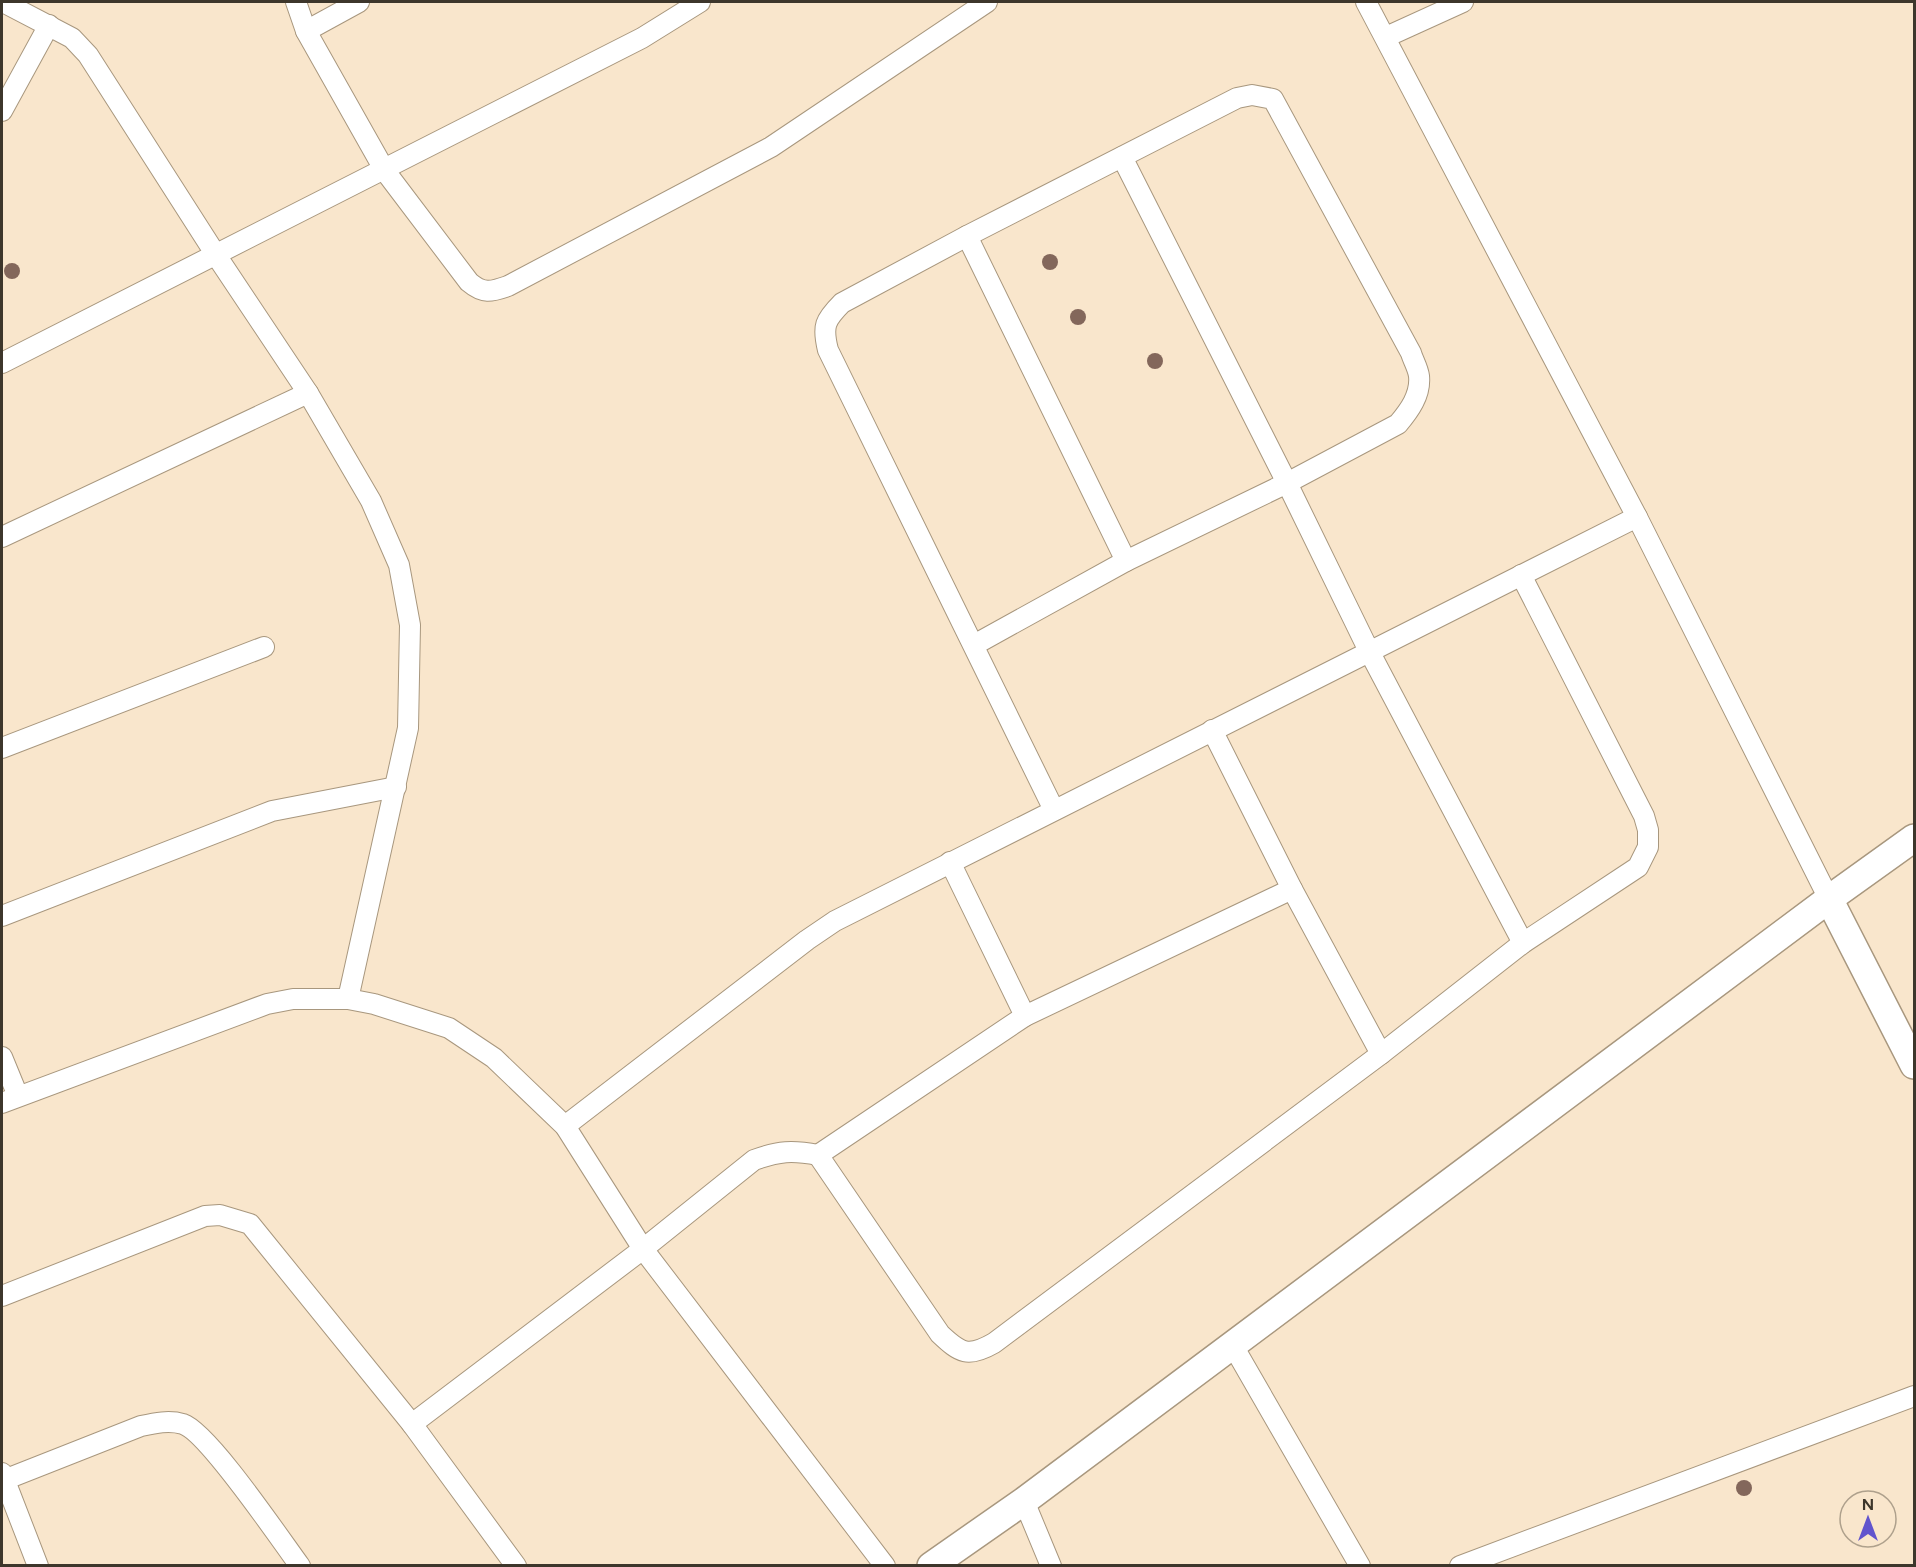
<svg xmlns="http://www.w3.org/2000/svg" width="1916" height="1567" font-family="Figtree,sans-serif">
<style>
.building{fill:#83675b}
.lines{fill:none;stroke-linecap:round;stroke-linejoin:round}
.street-casing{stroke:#a8977e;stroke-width:22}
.secondary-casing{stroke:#a8977e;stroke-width:30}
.street{stroke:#fff;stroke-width:20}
.secondary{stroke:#fff;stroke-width:27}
</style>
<rect width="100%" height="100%" fill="#f9e6cc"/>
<!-- building -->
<g class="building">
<circle cx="1050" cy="262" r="8"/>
<circle cx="12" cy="271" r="8"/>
<circle cx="1078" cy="317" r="8"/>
<circle cx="1155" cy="361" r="8"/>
<circle cx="1744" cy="1488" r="8"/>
</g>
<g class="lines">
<defs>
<g id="street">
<path d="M 3,2 L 72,38 L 88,55 L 216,255 L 308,393 L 371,501 L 399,565 L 410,625 L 408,728 L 348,999"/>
<path d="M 296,2 L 306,31 L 385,171 L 469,282 C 483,294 491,292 508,286 L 771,147 L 987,2"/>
<path d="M 1366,2 L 1637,517 L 1829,899"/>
<path d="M 306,31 L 359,2"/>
<path d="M 1386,37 L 1463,2"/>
<path d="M 2,111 L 49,25"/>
<path d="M 1122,157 L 1287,483 L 1369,651 L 1523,943"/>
<path d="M 967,236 L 1126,561"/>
<path d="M 2,363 L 642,38 L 700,2"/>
<path d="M 2,537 L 308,393"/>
<path d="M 974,645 L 1126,561 L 1287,483 L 1398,424 C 1409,411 1421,395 1419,376 C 1418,368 1413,360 1411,353 L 1273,99 L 1252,95 L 1237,98 L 967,236 L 842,303 C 825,320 822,326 828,350 L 1054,810"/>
<path d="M 1212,730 L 1292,889 L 1381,1054"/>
<path d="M 2,748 L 264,647"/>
<path d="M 950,862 L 1025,1016"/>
<path d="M 1292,889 L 1025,1016 L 818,1155 L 940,1334 C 960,1353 968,1358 994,1343 L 1381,1054 L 1523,943 L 1638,867 L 1648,847 L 1648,830 L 1644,816 L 1521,575"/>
<path d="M 2,916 L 272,811 L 396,787"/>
<path d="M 2,1057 L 18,1096"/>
<path d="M 2,1103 L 267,1004 L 293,999 L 348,999 L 374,1004 L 449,1028 L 494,1058 L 565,1126 L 643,1249 L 885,1566"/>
<path d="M 565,1126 L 807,940 L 835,921 L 1637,517"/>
<path d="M 2,1296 L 205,1216 L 220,1215 L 250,1224 L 412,1424 L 516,1566"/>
<path d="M 1232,1344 L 1360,1566"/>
<path d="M 412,1424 L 643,1249 L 754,1160 C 779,1151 792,1150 818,1155"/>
<path d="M 2,1473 L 38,1566"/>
<path d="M 4,1480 L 141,1426 C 155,1423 169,1420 183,1424 C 208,1432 280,1539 300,1566"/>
<path d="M 1024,1501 L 1051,1566"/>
<path d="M 1460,1566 L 1914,1396"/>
</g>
<g id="secondary">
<path d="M 1829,899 L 1914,1065"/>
<path d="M 931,1566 L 1024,1501 L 1829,899 L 1914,838"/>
</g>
</defs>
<!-- street casing -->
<use href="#street" class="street-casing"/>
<!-- secondary casing -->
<use href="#secondary" class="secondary-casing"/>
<!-- street -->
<use href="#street" class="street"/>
<!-- secondary -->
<use href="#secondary" class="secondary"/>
</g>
<!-- border -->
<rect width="1916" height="1567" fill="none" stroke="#3d362b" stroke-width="6"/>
<!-- north arrow -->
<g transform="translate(1868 1519)"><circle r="28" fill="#f9e6cc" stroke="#aea08c" stroke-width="1.5"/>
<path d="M0-4.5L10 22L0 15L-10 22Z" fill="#6154cd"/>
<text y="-9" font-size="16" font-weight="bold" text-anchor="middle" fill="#3d362b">N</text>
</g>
</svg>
